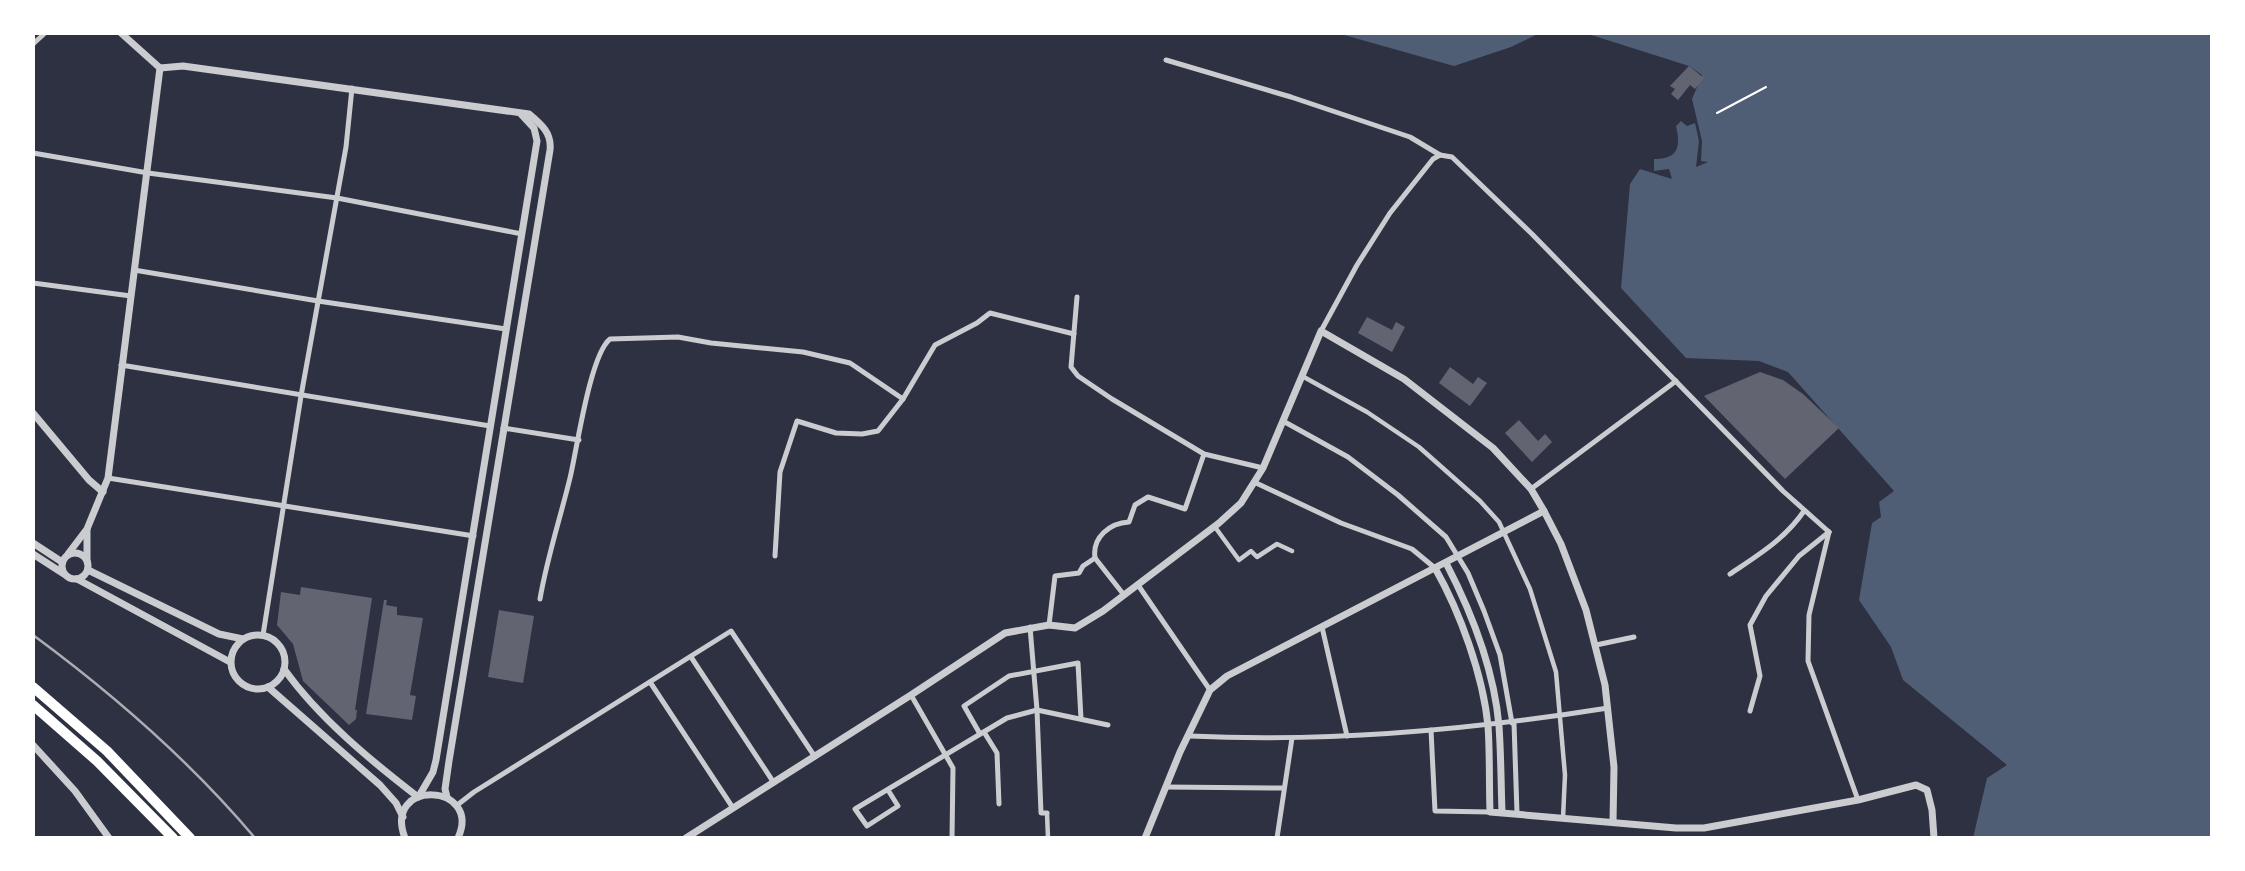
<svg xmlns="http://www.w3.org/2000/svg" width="2245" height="871" font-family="Spectral,serif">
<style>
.water{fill:#4f5d75}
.building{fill:#626471}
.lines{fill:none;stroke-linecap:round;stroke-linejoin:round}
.path{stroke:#fff;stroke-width:2}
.pedestrian{stroke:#caccd0;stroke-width:4.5}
.minor{stroke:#caccd0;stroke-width:5}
.tertiary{stroke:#caccd0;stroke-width:7}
.motorway{stroke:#fff;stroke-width:10}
.rail{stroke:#abadb3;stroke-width:2.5}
</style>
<rect width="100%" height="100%" fill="#2d3142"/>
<!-- water -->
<g class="water">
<path d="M 1337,33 L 1540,33 L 1511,47 L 1454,66 Z"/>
<path d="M 1585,33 L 2212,33 L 2212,838 L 1973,838 L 1987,778 L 2007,765 L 1903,680 L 1891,647 L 1859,600 L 1872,523 L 1881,517 L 1879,502 L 1894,491 L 1788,372 L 1759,361 L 1686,358 L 1621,288 L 1630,184 L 1640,169 L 1672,179 L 1669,169 L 1654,171 L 1654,159 C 1678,159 1681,147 1676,126 L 1681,121 L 1687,126 L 1695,123 L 1699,141 L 1696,167 L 1708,162 L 1701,161 L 1702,141 L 1692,99 L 1702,75 L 1689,66 Z"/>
</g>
<!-- building -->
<g class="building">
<path d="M 1689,66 L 1704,78 L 1695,89 L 1690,85 L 1678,100 L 1671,94 L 1675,89 L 1670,86 Z"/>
<path d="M 1367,317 L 1392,330 L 1396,322 L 1405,327 L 1392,352 L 1358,333 Z"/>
<path d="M 1450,367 L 1473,384 L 1478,377 L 1487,383 L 1470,406 L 1439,383 Z"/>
<path d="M 1760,372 L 1783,380 L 1803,394 L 1839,428 L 1785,479 L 1704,396 Z"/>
<path d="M 1519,420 L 1538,441 L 1545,434 L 1552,442 L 1532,462 L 1505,433 Z"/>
<path d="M 301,587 L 372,598 L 355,710 L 357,710 L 356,719 L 349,725 L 303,681 L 293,644 L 277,625 L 281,592 L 300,595 Z"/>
<path d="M 384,600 L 387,600 L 386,605 L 397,607 L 397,615 L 423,618 L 410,695 L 416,696 L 412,720 L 366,714 Z"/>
<path d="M 499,610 L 534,616 L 523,683 L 488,677 Z"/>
</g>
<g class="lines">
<!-- path -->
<path class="path" d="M 1717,113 L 1766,87"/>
<!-- pedestrian -->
<g class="pedestrian">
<path d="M 1302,376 L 1367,412 L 1419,447 L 1480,501 L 1499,522 L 1530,589 L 1556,672 L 1565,775 L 1563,818"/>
<path d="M 1215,527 L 1239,560 L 1251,551 L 1257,557 L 1277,544 L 1292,551"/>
<path d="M 1047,813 L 1048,838"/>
</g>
<!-- minor -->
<g class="minor">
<path d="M 33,44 L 45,33"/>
<path d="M 1166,60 L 1291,97 L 1410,137 L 1440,155"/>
<path d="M 33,153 L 148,173 L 337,198 L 522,234"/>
<path d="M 134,270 L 318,301 L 506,329"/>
<path d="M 33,283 L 131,296"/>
<path d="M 1077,297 L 1071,367 L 1078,376 L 1112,399 L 1204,454 L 1263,468"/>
<path d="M 1321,331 L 1357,265 L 1390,213 L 1433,159 L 1440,155 L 1452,157 L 1532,234 L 1783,491 L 1829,532"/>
<path d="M 121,365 L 490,426"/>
<path d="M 1283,421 L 1348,457 L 1398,495 L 1446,537 L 1468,573 L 1484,611 L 1500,655 L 1512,723"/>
<path d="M 503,428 L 579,440"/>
<path d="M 108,478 L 474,536"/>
<path d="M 1254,482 L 1341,523 L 1412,549 L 1435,568"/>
<path d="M 1531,489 L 1676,381"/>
<path d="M 1829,532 L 1809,615 L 1808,661 L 1858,800"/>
<path d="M 775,556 L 780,472 L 797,421 L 836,433 L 862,434 L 878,431 L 903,399 L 935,345 L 977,323 L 990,313 L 1074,334"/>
<path d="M 1095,558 C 1092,537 1110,523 1129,522 L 1135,505 L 1148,497 L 1185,509 L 1204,454"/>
<path d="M 1095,558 L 1124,595"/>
<path d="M 1730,574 C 1758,555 1785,539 1804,511"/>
<path d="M 1138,585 L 1210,690"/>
<path d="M 540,599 C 547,558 560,519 570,478 C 577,449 590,355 610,339 L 678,337 L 711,343 L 803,352 L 850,363 L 903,399"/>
<path d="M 1049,625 L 1055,576 L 1079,573 L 1083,566 L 1095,558"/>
<path d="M 1030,627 L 1037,710 L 1041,813 L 1047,813"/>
<path d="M 1322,627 L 1347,736"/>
<path d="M 263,635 L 301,396 L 346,147 L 352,88"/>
<path d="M 1596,645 L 1634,637"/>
<path d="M 691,657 L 774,783"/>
<path d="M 650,682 L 733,808"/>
<path d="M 911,695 L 953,768 L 952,838"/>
<path d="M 1750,711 L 1760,676 L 1750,625 L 1766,596 L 1799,556 L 1829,532"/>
<path d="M 1514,723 L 1517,813"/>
<path d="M 1431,730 L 1435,811 L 1490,812"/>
<path d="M 984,732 L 997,753 L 999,804"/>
<path d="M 980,734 L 964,706 L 1009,676 L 1078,663 L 1081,719"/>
<path d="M 1190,736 C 1330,743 1470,730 1608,708"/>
<path d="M 1166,787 L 1283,788"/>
<path d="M 888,790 L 898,806 L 867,826 L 855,809 L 1007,718 L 1037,710 L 1108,725"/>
<path d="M 456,806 L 474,792 L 731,631 L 815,757"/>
<path d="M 1277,838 L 1292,738"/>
</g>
<!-- tertiary -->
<g class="tertiary">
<path d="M 121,33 L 160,68 L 183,66 L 529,114 C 541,124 552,133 550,150 L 449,761 L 445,789 L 447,797"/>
<path d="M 33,413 L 89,480 L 103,492"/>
<path d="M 87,530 L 87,560"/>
<path d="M 33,543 L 62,562"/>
<circle cx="75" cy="566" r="13"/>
<path d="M 33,554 L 64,574"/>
<path d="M 68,554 L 87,529 L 108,478 L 160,68"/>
<path d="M 1446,563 C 1472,613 1494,669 1499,726 C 1501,755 1501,784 1502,812"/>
<path d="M 1435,568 C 1460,612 1483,675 1488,726 C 1490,754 1489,783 1490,812 L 1676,828 L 1704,828 L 1858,800 L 1916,785 L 1927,790 L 1932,810 L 1934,838"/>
<path d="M 88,570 L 219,634 L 243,639"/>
<path d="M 77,579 L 230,662"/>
<circle cx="258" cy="662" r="27"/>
<path d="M 284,669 C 319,718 370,760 418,797"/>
<path d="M 268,687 L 380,785 L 396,803 L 403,817"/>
<path d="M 33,745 L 75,791 L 109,838"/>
<path d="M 419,796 L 433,772 L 436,760 L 537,141 L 534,128 L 521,114"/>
<path d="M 405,838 C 382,778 483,783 458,838"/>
<path d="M 686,838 L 911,695 L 1005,633 L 1049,625 L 1075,628 L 1103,611 L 1219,523 L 1241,503 L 1263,468 L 1321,331 L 1404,379 L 1493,448 L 1531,489 L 1544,511 L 1561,544 L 1586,610 L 1605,685 L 1614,767 L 1613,822"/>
<path d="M 1145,838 L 1180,752 L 1210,690 L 1227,676 L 1544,511"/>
</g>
<!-- motorway -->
<g class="motorway">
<path d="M 33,687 L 107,751 L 190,838"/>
<path d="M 33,705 L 97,761 L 173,838"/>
</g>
<!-- rail -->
<path class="rail" d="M 33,635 C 113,694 191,762 255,838"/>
</g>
<!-- border -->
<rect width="2245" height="871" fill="none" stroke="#ffffff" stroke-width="70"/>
</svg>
